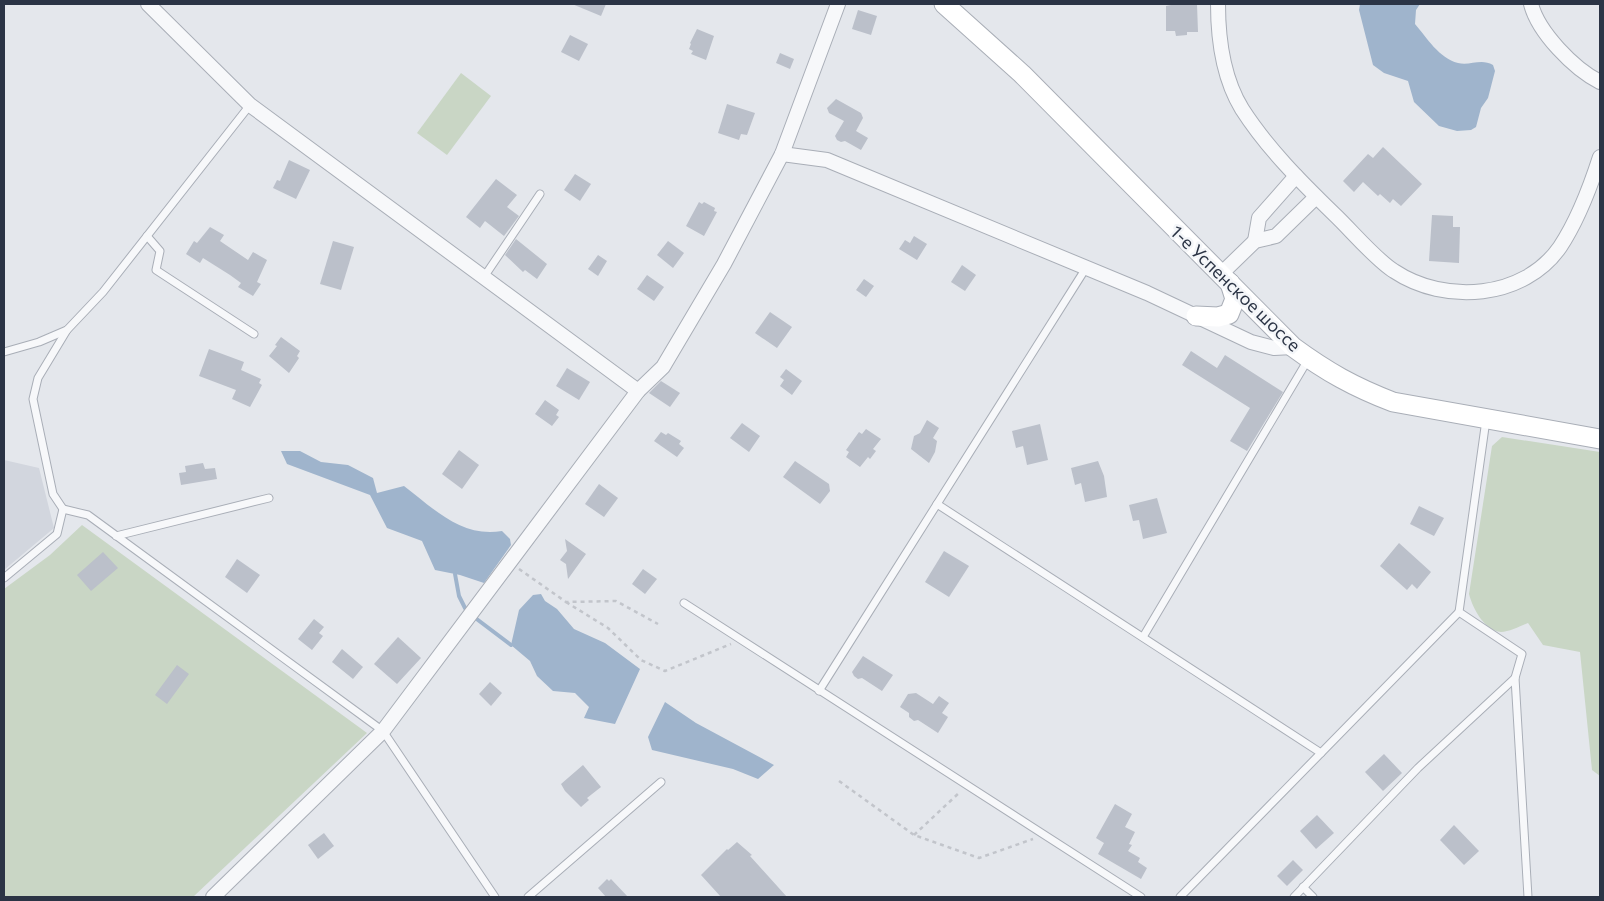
<svg xmlns="http://www.w3.org/2000/svg" width="1604" height="901" font-family="Commissioner,sans-serif">
<style>
.built{fill:#d2d6de}
.green{fill:#c9d6c5}
.water{fill:#9fb4cc}
.lines{fill:none;stroke-linecap:round;stroke-linejoin:round}
.stream{stroke:#9fb4cc;stroke-width:4}
.building{fill:#bbc0ca}
.service-casing{stroke:#a9aeb7;stroke-width:9}
.minor-casing{stroke:#a9aeb7;stroke-width:16}
.secondary-casing{stroke:#a9aeb7;stroke-width:21}
.path{stroke:#c2c5cb;stroke-width:2.5;stroke-dasharray:4 4;stroke-linecap:butt}
.service{stroke:#f7f8fa;stroke-width:7}
.minor{stroke:#f7f8fa;stroke-width:14}
.secondary{stroke:#fff;stroke-width:19}
.labels{text-anchor:middle;dominant-baseline:central;stroke-width:5;stroke-linejoin:round;paint-order:stroke}
.street-label{font-size:18px;fill:#2b3445;stroke:#f4f6f9}
</style>
<rect width="100%" height="100%" fill="#e4e7ec"/>
<!-- built -->
<path class="built" d="M 4,460 L 39,468 L 54,528 L 4,570 Z"/>
<!-- green -->
<g class="green">
<path d="M 461,73 L 491,96 L 447,155 L 417,133 Z"/>
<path d="M 1502,437 L 1600,452 L 1600,776 L 1592,770 L 1580,652 L 1543,645 L 1528,623 C 1521,626 1509,632 1501,632 C 1484,630 1473,609 1469,594 L 1492,446 Z"/>
<path d="M 82,525 L 367,733 L 193,897 L 4,897 L 4,589 L 50,555 Z"/>
</g>
<!-- water -->
<g class="water">
<path d="M 1360,4 L 1420,4 L 1416,10 L 1415,24 C 1427,38 1439,58 1458,63 C 1470,66 1481,58 1493,65 L 1495,71 L 1488,98 L 1481,108 L 1476,127 L 1471,130 L 1457,131 L 1439,126 L 1414,102 L 1408,81 L 1384,73 L 1373,65 L 1359,10 Z"/>
<path d="M 281,451 L 300,451 L 321,462 L 348,465 L 373,478 L 377,493 L 404,486 C 434,509 462,538 502,531 L 510,539 L 511,545 L 484,583 L 460,575 L 435,570 L 422,541 L 387,528 L 370,495 L 287,464 Z"/>
<path d="M 541,594 L 545,601 L 557,609 L 574,629 L 605,643 L 640,669 L 615,724 L 584,718 L 589,707 L 575,693 L 553,691 L 537,676 L 530,661 L 511,645 L 519,610 L 533,595 Z"/>
<path d="M 665,702 L 696,723 L 774,765 L 758,779 L 733,769 L 652,750 L 648,737 Z"/>
</g>
<g class="lines">
<!-- stream -->
<g class="stream">
<path d="M 455,574 L 459,596 L 465,608"/>
<path d="M 474,617 L 511,645"/>
</g>
</g>
<!-- building -->
<g class="building">
<path d="M 572,4 L 606,4 L 601,16 Z"/>
<path d="M 1176,4 L 1197,4 L 1198,32 L 1187,32 L 1187,35 L 1176,36 L 1175,31 L 1166,31 L 1166,6 Z"/>
<path d="M 858,10 L 877,16 L 871,35 L 852,29 Z"/>
<path d="M 697,29 L 714,36 L 706,60 L 691,54 L 693,51 L 689,49 L 691,44 L 690,43 Z"/>
<path d="M 570,35 L 588,44 L 579,61 L 561,52 Z"/>
<path d="M 780,53 L 794,59 L 790,69 L 776,63 Z"/>
<path d="M 836,99 L 861,113 L 863,118 L 856,131 L 868,138 L 861,150 L 845,141 L 841,142 L 837,140 L 835,136 L 844,121 L 829,113 L 827,108 Z"/>
<path d="M 727,104 L 755,113 L 747,135 L 741,134 L 739,140 L 718,133 Z"/>
<path d="M 1383,147 L 1422,184 L 1401,206 L 1393,199 L 1390,203 L 1380,194 L 1378,196 L 1363,182 L 1354,192 L 1343,181 L 1368,154 L 1373,158 Z"/>
<path d="M 289,160 L 310,170 L 296,199 L 273,188 L 277,180 L 280,181 Z"/>
<path d="M 575,174 L 591,184 L 580,201 L 564,190 Z"/>
<path d="M 496,179 L 517,195 L 507,207 L 519,216 L 504,236 L 485,221 L 480,228 L 466,217 Z"/>
<path d="M 699,202 L 702,204 L 704,202 L 715,208 L 714,211 L 717,212 L 704,236 L 686,226 Z"/>
<path d="M 1432,215 L 1453,216 L 1453,227 L 1460,227 L 1459,263 L 1429,261 Z"/>
<path d="M 210,227 L 224,235 L 220,241 L 248,260 L 253,252 L 267,260 L 257,282 L 261,284 L 253,296 L 238,287 L 241,283 L 230,275 L 203,258 L 200,263 L 186,254 L 194,241 L 197,243 Z"/>
<path d="M 914,236 L 927,244 L 917,260 L 899,249 L 905,240 L 910,243 Z"/>
<path d="M 516,239 L 547,264 L 537,279 L 525,270 L 523,272 L 505,255 Z"/>
<path d="M 333,241 L 354,247 L 341,290 L 320,284 Z"/>
<path d="M 668,241 L 684,253 L 673,268 L 657,255 Z"/>
<path d="M 598,255 L 607,261 L 598,276 L 588,269 Z"/>
<path d="M 962,265 L 976,275 L 965,291 L 951,282 Z"/>
<path d="M 647,275 L 664,287 L 654,301 L 637,289 Z"/>
<path d="M 864,279 L 874,286 L 866,297 L 856,290 Z"/>
<path d="M 770,312 L 792,327 L 777,348 L 755,333 Z"/>
<path d="M 281,337 L 300,351 L 297,356 L 299,358 L 289,373 L 269,356 L 277,346 L 275,345 Z"/>
<path d="M 209,349 L 244,362 L 241,370 L 261,379 L 259,383 L 262,385 L 250,407 L 232,399 L 236,390 L 199,376 Z"/>
<path d="M 1191,351 L 1217,368 L 1225,355 L 1283,392 L 1247,451 L 1230,441 L 1250,408 L 1182,365 Z"/>
<path d="M 567,368 L 590,382 L 579,400 L 556,386 Z"/>
<path d="M 786,369 L 802,381 L 792,395 L 780,386 L 784,380 L 780,377 Z"/>
<path d="M 661,381 L 680,393 L 670,407 L 649,393 Z"/>
<path d="M 545,400 L 559,410 L 556,415 L 559,417 L 552,426 L 535,414 Z"/>
<path d="M 927,420 L 939,428 L 933,438 L 937,441 L 935,452 L 929,463 L 911,449 L 914,436 L 920,433 Z"/>
<path d="M 742,423 L 760,436 L 749,452 L 730,438 Z"/>
<path d="M 1040,424 L 1048,460 L 1027,465 L 1023,446 L 1016,448 L 1012,431 Z"/>
<path d="M 866,429 L 881,439 L 873,449 L 876,451 L 870,459 L 868,457 L 860,467 L 846,457 L 849,452 L 846,450 L 859,432 L 862,434 Z"/>
<path d="M 661,432 L 666,435 L 668,433 L 681,441 L 679,444 L 684,448 L 677,457 L 654,441 Z"/>
<path d="M 459,450 L 479,465 L 462,489 L 442,474 Z"/>
<path d="M 795,461 L 829,484 L 830,491 L 820,504 L 783,477 Z"/>
<path d="M 1098,461 L 1104,476 L 1107,497 L 1085,502 L 1081,483 L 1075,485 L 1071,468 Z"/>
<path d="M 203,463 L 205,469 L 215,468 L 217,479 L 181,485 L 179,473 L 186,472 L 185,466 Z"/>
<path d="M 599,484 L 618,498 L 604,517 L 585,504 Z"/>
<path d="M 1157,498 L 1167,533 L 1143,539 L 1139,520 L 1133,521 L 1129,505 Z"/>
<path d="M 1419,506 L 1444,518 L 1434,536 L 1410,524 Z"/>
<path d="M 565,539 L 586,554 L 568,579 L 566,564 L 560,560 L 567,551 Z"/>
<path d="M 1399,543 L 1431,572 L 1417,589 L 1412,584 L 1407,590 L 1380,566 Z"/>
<path d="M 944,551 L 969,566 L 949,597 L 925,582 Z"/>
<path d="M 103,552 L 118,568 L 91,591 L 77,575 Z"/>
<path d="M 237,559 L 260,575 L 247,593 L 225,577 Z"/>
<path d="M 643,569 L 657,579 L 645,594 L 632,584 Z"/>
<path d="M 314,619 L 324,627 L 319,633 L 323,636 L 312,650 L 298,639 Z"/>
<path d="M 398,637 L 421,658 L 397,684 L 374,664 Z"/>
<path d="M 342,649 L 363,667 L 353,679 L 332,662 Z"/>
<path d="M 863,656 L 893,675 L 882,691 L 862,678 L 858,679 L 854,676 L 852,672 Z"/>
<path d="M 177,665 L 189,674 L 167,704 L 155,695 Z"/>
<path d="M 490,682 L 502,693 L 491,706 L 479,694 Z"/>
<path d="M 916,693 L 933,704 L 939,696 L 949,703 L 942,713 L 948,717 L 938,733 L 918,720 L 914,721 L 909,717 L 909,713 L 900,707 L 908,694 Z"/>
<path d="M 1384,754 L 1402,773 L 1383,791 L 1365,772 Z"/>
<path d="M 583,765 L 601,787 L 587,798 L 589,800 L 581,807 L 565,791 L 561,784 Z"/>
<path d="M 1115,804 L 1132,814 L 1125,827 L 1135,832 L 1129,844 L 1132,845 L 1128,851 L 1140,858 L 1138,862 L 1147,868 L 1141,879 L 1098,854 L 1104,843 L 1096,838 Z"/>
<path d="M 1317,815 L 1334,833 L 1316,849 L 1300,831 Z"/>
<path d="M 1454,825 L 1479,851 L 1464,865 L 1440,840 Z"/>
<path d="M 324,833 L 334,846 L 318,859 L 308,845 Z"/>
<path d="M 737,842 L 752,855 L 750,856 L 787,897 L 721,897 L 701,875 L 727,849 L 728,850 Z"/>
<path d="M 1293,860 L 1303,870 L 1287,886 L 1277,876 Z"/>
<path d="M 607,879 L 609,881 L 611,879 L 628,897 L 606,897 L 598,888 Z"/>
</g>
<g class="lines">
<defs>
<g id="service">
<path d="M 147,236 L 160,251 L 156,270 L 254,334"/>
<path d="M 484,277 L 540,194"/>
<path d="M 4,352 L 39,342 L 67,330 L 103,292 L 250,105"/>
<path d="M 1486,420 L 1459,612 L 1522,654 L 1515,678 L 1528,897"/>
<path d="M 937,504 L 1321,753"/>
<path d="M 63,509 L 88,515 L 383,731 L 495,897"/>
<path d="M 116,536 L 269,498"/>
<path d="M 4,578 L 57,534 L 63,509 L 53,494 L 33,399 L 38,378 L 67,330"/>
<path d="M 684,603 L 1141,897"/>
<path d="M 1143,637 L 1309,358"/>
<path d="M 819,691 L 1086,268"/>
<path d="M 1303,887 L 1313,897"/>
<path d="M 528,897 L 661,782"/>
<path d="M 1180,897 L 1459,612"/>
<path d="M 1294,897 L 1418,768 L 1515,678"/>
</g>
<g id="minor">
<path d="M 148,4 L 250,105 L 638,391 L 663,367 L 724,264 L 782,154 L 838,4"/>
<path d="M 1218,4 C 1218,39 1223,78 1242,109 C 1267,148 1301,182 1334,214 C 1351,230 1376,260 1394,271 C 1445,305 1524,299 1560,247 C 1578,220 1590,188 1600,157"/>
<path d="M 1531,4 C 1538,32 1574,69 1600,82"/>
<path d="M 782,154 L 827,160 L 1147,293 L 1251,342 L 1274,348 L 1293,347"/>
<path d="M 1255,241 L 1259,218 L 1296,176"/>
<path d="M 1221,274 L 1255,241 L 1276,236 L 1316,197"/>
<path d="M 213,897 L 383,731 L 638,391"/>
</g>
<g id="secondary">
<path d="M 944,4 L 1022,74 L 1293,347 C 1327,372 1354,387 1393,402 L 1600,439"/>
<path d="M 1196,316 L 1218,317 L 1229,314 L 1235,299 L 1230,283"/>
</g>
</defs>
<!-- service casing -->
<use href="#service" class="service-casing"/>
<!-- minor casing -->
<use href="#minor" class="minor-casing"/>
<!-- secondary casing -->
<use href="#secondary" class="secondary-casing"/>
<!-- path -->
<g class="path">
<path d="M 519,569 L 566,602 L 616,601 L 658,624"/>
<path d="M 566,602 L 608,628 L 641,660 L 665,671 L 731,644"/>
<path d="M 839,781 L 914,835 L 979,858 L 1033,839"/>
<path d="M 914,835 L 960,792"/>
</g>
<!-- service -->
<use href="#service" class="service"/>
<!-- minor -->
<use href="#minor" class="minor"/>
<!-- secondary -->
<use href="#secondary" class="secondary"/>
</g>
<g class="labels">
<!-- street labels -->
<g class="street-label">
<text transform="translate(1236 288) rotate(44)">1-е Успенское шоссе</text>
</g>
</g>
<!-- border -->
<rect width="1604" height="901" fill="none" stroke="#2b3445" stroke-width="10"/>
</svg>
